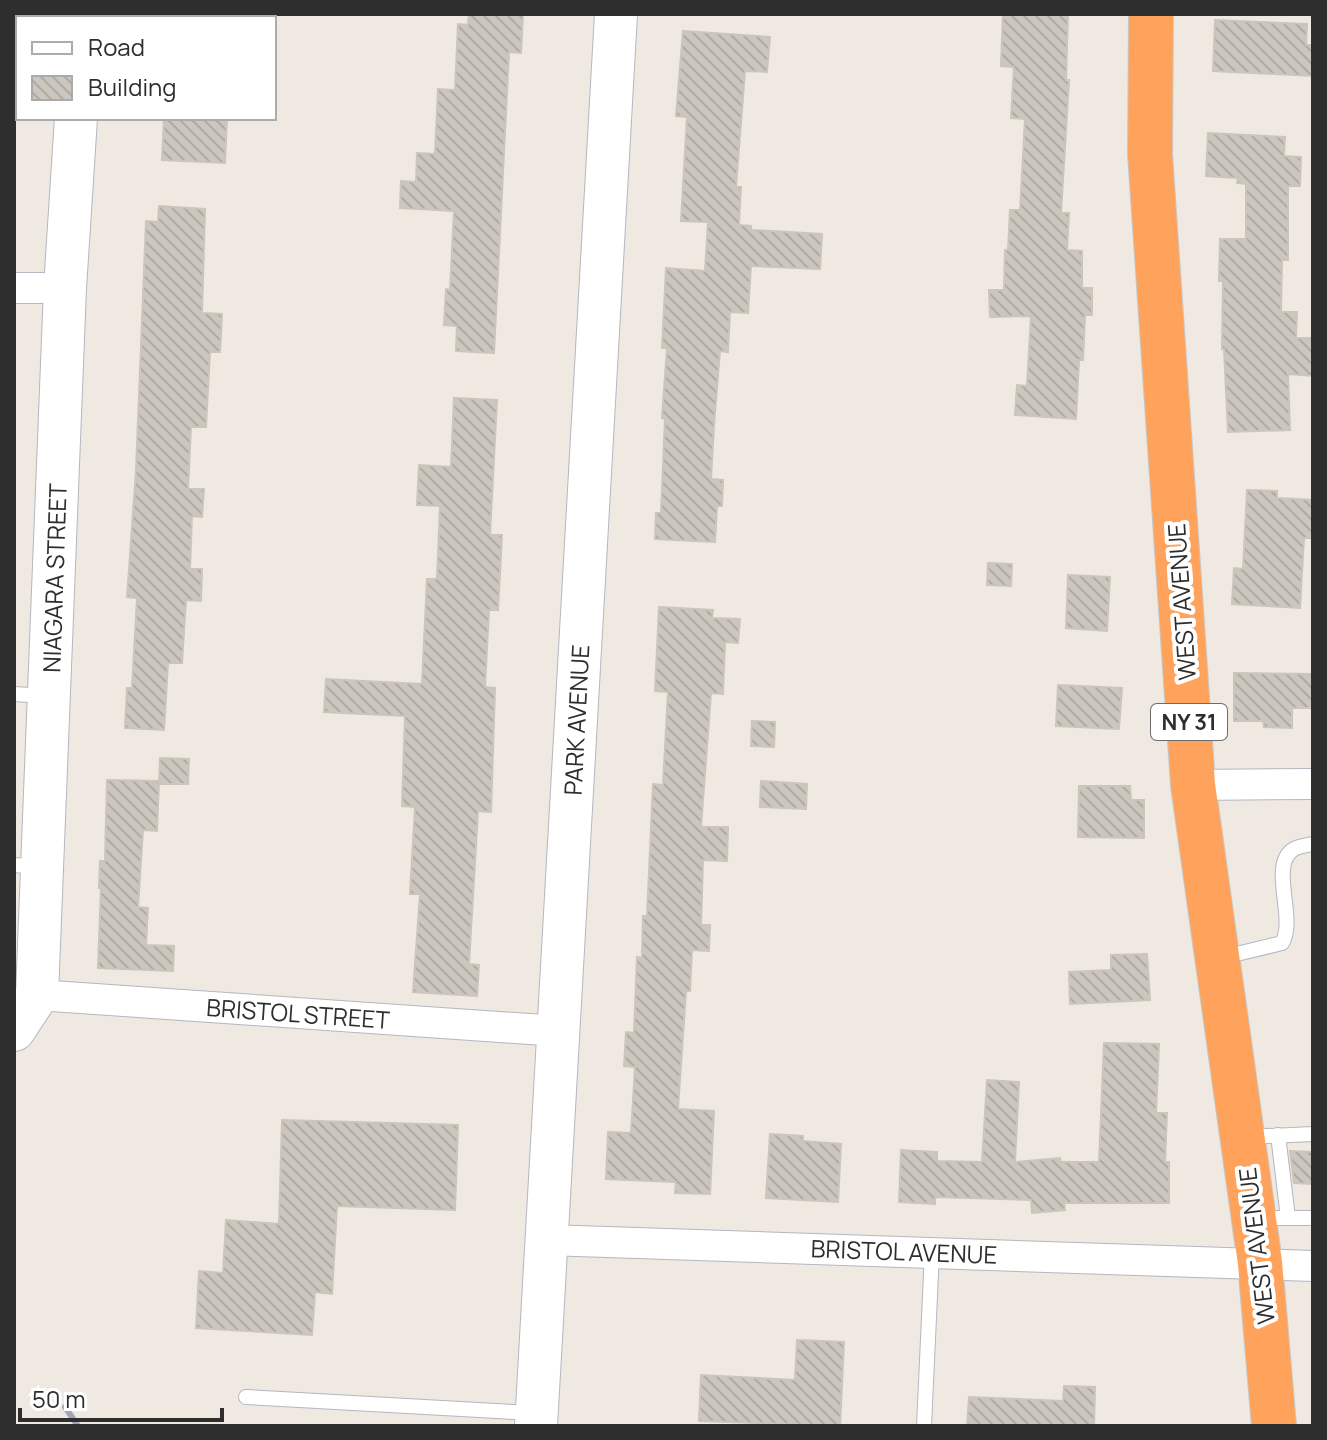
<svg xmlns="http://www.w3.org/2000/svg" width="1327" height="1440" font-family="Manrope,sans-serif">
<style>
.building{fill:url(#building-back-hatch);stroke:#cbc5ba;stroke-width:2}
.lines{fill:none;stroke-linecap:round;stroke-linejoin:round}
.lane-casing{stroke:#b4b7c1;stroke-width:16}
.street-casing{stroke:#b4b7c1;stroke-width:32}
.secondary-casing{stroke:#b4b7c1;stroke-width:44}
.highway-casing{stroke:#c9c9c9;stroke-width:46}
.lane{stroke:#fff;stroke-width:14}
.street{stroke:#fff;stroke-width:30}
.secondary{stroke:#fff;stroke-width:42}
.highway{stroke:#ffa35c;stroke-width:44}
.rail{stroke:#a3a6b8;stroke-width:6}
.labels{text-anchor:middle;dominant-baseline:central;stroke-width:8;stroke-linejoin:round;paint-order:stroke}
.shield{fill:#fff;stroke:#6d6d6d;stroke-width:2}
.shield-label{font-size:22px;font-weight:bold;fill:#2e2e2e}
.street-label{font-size:24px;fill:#2e2e2e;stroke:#fff}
</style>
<defs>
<pattern id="building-back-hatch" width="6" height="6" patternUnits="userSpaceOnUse" patternTransform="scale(2)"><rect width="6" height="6" fill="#cbc7bf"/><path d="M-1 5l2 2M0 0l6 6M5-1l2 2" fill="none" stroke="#afaba4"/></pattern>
</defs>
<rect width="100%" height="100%" fill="#efe9e1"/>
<!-- building -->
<g class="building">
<path d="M 469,14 L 523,14 L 521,53 L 509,52 L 494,353 L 456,351 L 457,326 L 444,325 L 446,289 L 450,290 L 454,211 L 400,208 L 401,181 L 416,182 L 417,153 L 435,154 L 438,89 L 455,90 L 458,24 L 468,25 Z"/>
<path d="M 1003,14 L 1068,14 L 1066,80 L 1069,80 L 1061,213 L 1069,213 L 1067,250 L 1082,251 L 1082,288 L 1092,288 L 1092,315 L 1085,315 L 1083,360 L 1079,360 L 1076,419 L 1015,415 L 1017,385 L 1027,386 L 1031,316 L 990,317 L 989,290 L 1004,290 L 1005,250 L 1008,250 L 1010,210 L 1020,210 L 1025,119 L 1011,118 L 1014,67 L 1001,66 Z"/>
<path d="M 1215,20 L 1307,24 L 1306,45 L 1313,45 L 1313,76 L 1213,71 Z"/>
<path d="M 683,31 L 770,37 L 767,72 L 745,71 L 736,187 L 741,187 L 739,225 L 751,226 L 751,230 L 822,234 L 820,269 L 751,266 L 748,313 L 730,312 L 728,352 L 720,351 L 714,425 L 711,479 L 723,480 L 722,506 L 717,506 L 715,542 L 655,539 L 656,513 L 661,513 L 665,419 L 662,418 L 667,348 L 662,348 L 666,268 L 705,271 L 708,222 L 681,221 L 687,117 L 676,116 Z"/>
<path d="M 164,118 L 227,118 L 225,163 L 162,160 Z"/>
<path d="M 1208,133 L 1285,137 L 1284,156 L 1301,157 L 1300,186 L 1288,186 L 1288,260 L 1282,260 L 1281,312 L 1297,312 L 1296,338 L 1313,338 L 1313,376 L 1288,374 L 1290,430 L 1228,432 L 1224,349 L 1222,349 L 1223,281 L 1219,281 L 1220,239 L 1246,239 L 1246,184 L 1237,183 L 1238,178 L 1206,176 Z"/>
<path d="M 159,206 L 205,209 L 202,313 L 222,314 L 220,352 L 210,352 L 206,427 L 191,427 L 188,489 L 204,489 L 202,517 L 192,516 L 190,569 L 202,569 L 201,601 L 186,600 L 182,663 L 168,663 L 164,730 L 125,728 L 127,688 L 132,688 L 137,598 L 127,597 L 136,471 L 146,221 L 158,222 Z"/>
<path d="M 454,398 L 497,400 L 490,535 L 502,535 L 498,610 L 489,610 L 485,687 L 495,688 L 491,812 L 478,811 L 469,964 L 479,965 L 477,996 L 413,992 L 420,894 L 410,894 L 415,807 L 402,806 L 405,716 L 324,712 L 326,679 L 422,684 L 427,579 L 437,579 L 440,506 L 417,505 L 419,465 L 451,467 Z"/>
<path d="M 1247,490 L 1277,491 L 1277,498 L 1313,500 L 1313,538 L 1304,538 L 1300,608 L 1232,604 L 1234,568 L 1243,569 Z"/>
<path d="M 988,563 L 1012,564 L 1011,586 L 987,585 Z"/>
<path d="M 1068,575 L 1110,577 L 1107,631 L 1066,628 Z"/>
<path d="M 659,607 L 713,610 L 712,618 L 740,619 L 738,643 L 725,642 L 723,694 L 711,693 L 701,827 L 728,827 L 727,861 L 703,860 L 701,925 L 710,925 L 709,951 L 692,950 L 690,991 L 686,991 L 678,1109 L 714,1111 L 710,1194 L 675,1193 L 676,1182 L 606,1179 L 608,1132 L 631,1133 L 635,1067 L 624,1066 L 626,1032 L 634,1033 L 637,957 L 642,958 L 643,916 L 647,916 L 653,784 L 663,785 L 668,692 L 655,691 Z"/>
<path d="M 1234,673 L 1313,674 L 1313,708 L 1292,708 L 1292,728 L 1264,727 L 1263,721 L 1234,721 Z"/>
<path d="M 1058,685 L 1122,688 L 1119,729 L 1056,726 Z"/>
<path d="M 752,721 L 775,722 L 774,747 L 751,746 Z"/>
<path d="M 160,758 L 189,759 L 188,784 L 159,784 Z"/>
<path d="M 107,780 L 159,781 L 157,831 L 143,830 L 138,907 L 148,908 L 146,945 L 174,946 L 173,971 L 98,968 L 101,888 L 99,888 L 100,861 L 105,861 Z"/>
<path d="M 761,781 L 807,784 L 806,809 L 760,807 Z"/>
<path d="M 1079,786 L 1130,786 L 1131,800 L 1144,800 L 1144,838 L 1078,837 Z"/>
<path d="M 1147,954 L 1150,1000 L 1070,1004 L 1069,972 L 1111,970 L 1111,955 Z"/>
<path d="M 1104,1043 L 1159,1044 L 1156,1113 L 1167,1113 L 1165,1162 L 1169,1162 L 1169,1203 L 1064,1203 L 1065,1210 L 1032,1213 L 1031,1200 L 935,1197 L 935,1204 L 899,1202 L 901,1150 L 937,1152 L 937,1161 L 982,1162 L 987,1080 L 1019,1082 L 1015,1162 L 1060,1158 L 1061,1162 L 1099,1162 Z"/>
<path d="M 282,1120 L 458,1125 L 455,1210 L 337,1206 L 332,1294 L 315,1292 L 312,1335 L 196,1328 L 199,1271 L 223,1273 L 226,1220 L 279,1224 Z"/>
<path d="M 770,1134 L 803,1136 L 803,1141 L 841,1144 L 838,1202 L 766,1198 Z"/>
<path d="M 1290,1151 L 1313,1152 L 1313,1184 L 1294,1183 Z"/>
<path d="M 797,1340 L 844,1342 L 840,1426 L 699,1421 L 701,1375 L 795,1380 Z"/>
<path d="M 1064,1386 L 1095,1387 L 1094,1426 L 967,1426 L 969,1397 L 1063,1401 Z"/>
</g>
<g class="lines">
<defs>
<g id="lane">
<path d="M 14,694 L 46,696"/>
<path d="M 14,865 L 38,867"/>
<path d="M 1220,958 L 1282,943 C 1297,919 1268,864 1294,849 C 1299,846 1307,845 1313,844"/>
<path d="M 1278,1135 L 1288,1218"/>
<path d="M 1245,1137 L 1313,1134"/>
<path d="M 1278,1218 L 1313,1218"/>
<path d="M 246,1397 L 532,1413"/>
<path d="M 924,1426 L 932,1252"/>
</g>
<g id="street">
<path d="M 14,288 L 65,288"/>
<path d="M 1193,785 L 1313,784"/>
<path d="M 37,995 L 558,1031"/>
<path d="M 547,1240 L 1313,1266"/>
</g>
<g id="secondary">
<path d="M 83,18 L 83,14"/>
<path d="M 14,1030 L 37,995 L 65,288 L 76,118"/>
<path d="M 536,1426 L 616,14"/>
</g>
<path id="highway" d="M 1151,14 L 1150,154 L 1193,785 L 1260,1263 L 1274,1426"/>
</defs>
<!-- lane casing -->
<use href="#lane" class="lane-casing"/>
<!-- street casing -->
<use href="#street" class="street-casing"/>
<!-- secondary casing -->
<use href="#secondary" class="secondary-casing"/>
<!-- highway casing -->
<use href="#highway" class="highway-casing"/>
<!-- lane -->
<use href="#lane" class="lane"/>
<!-- street -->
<use href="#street" class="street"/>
<!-- secondary -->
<use href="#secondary" class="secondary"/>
<!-- highway -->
<use href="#highway" class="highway"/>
<!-- rail -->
<path class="rail" d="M 65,1407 L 78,1426"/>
</g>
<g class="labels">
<!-- shield labels -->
<rect class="shield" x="1151" y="704" width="76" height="36" rx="6"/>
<g class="shield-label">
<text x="1189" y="722">NY 31</text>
</g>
<!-- street labels -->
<g class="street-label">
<text transform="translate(54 578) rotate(-88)">NIAGARA STREET</text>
<text transform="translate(1181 602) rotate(-94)">WEST AVENUE</text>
<text transform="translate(576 720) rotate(-87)">PARK AVENUE</text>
<text transform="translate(298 1013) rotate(4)">BRISTOL STREET</text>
<text transform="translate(1256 1246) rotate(-97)">WEST AVENUE</text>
<text transform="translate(904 1251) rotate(2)">BRISTOL AVENUE</text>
</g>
</g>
<!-- border -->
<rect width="1327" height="1440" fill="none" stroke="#2e2e2e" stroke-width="32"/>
<!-- legend -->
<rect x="16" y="16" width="260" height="104" fill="#ffffff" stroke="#ababab" stroke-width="2"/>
<rect x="32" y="42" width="40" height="12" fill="#ffffff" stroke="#ababab" stroke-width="2"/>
<text x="88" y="56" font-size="24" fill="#2e2e2e">Road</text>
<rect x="32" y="76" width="40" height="24" fill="url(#building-back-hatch)" stroke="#ababab" stroke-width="2"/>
<text x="88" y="96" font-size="24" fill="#2e2e2e">Building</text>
<!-- scale -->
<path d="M20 1408v12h202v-12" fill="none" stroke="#2e2e2e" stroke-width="4"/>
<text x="32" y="1408" font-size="24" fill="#2e2e2e" stroke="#ffffff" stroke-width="6" paint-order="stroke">50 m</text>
</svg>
